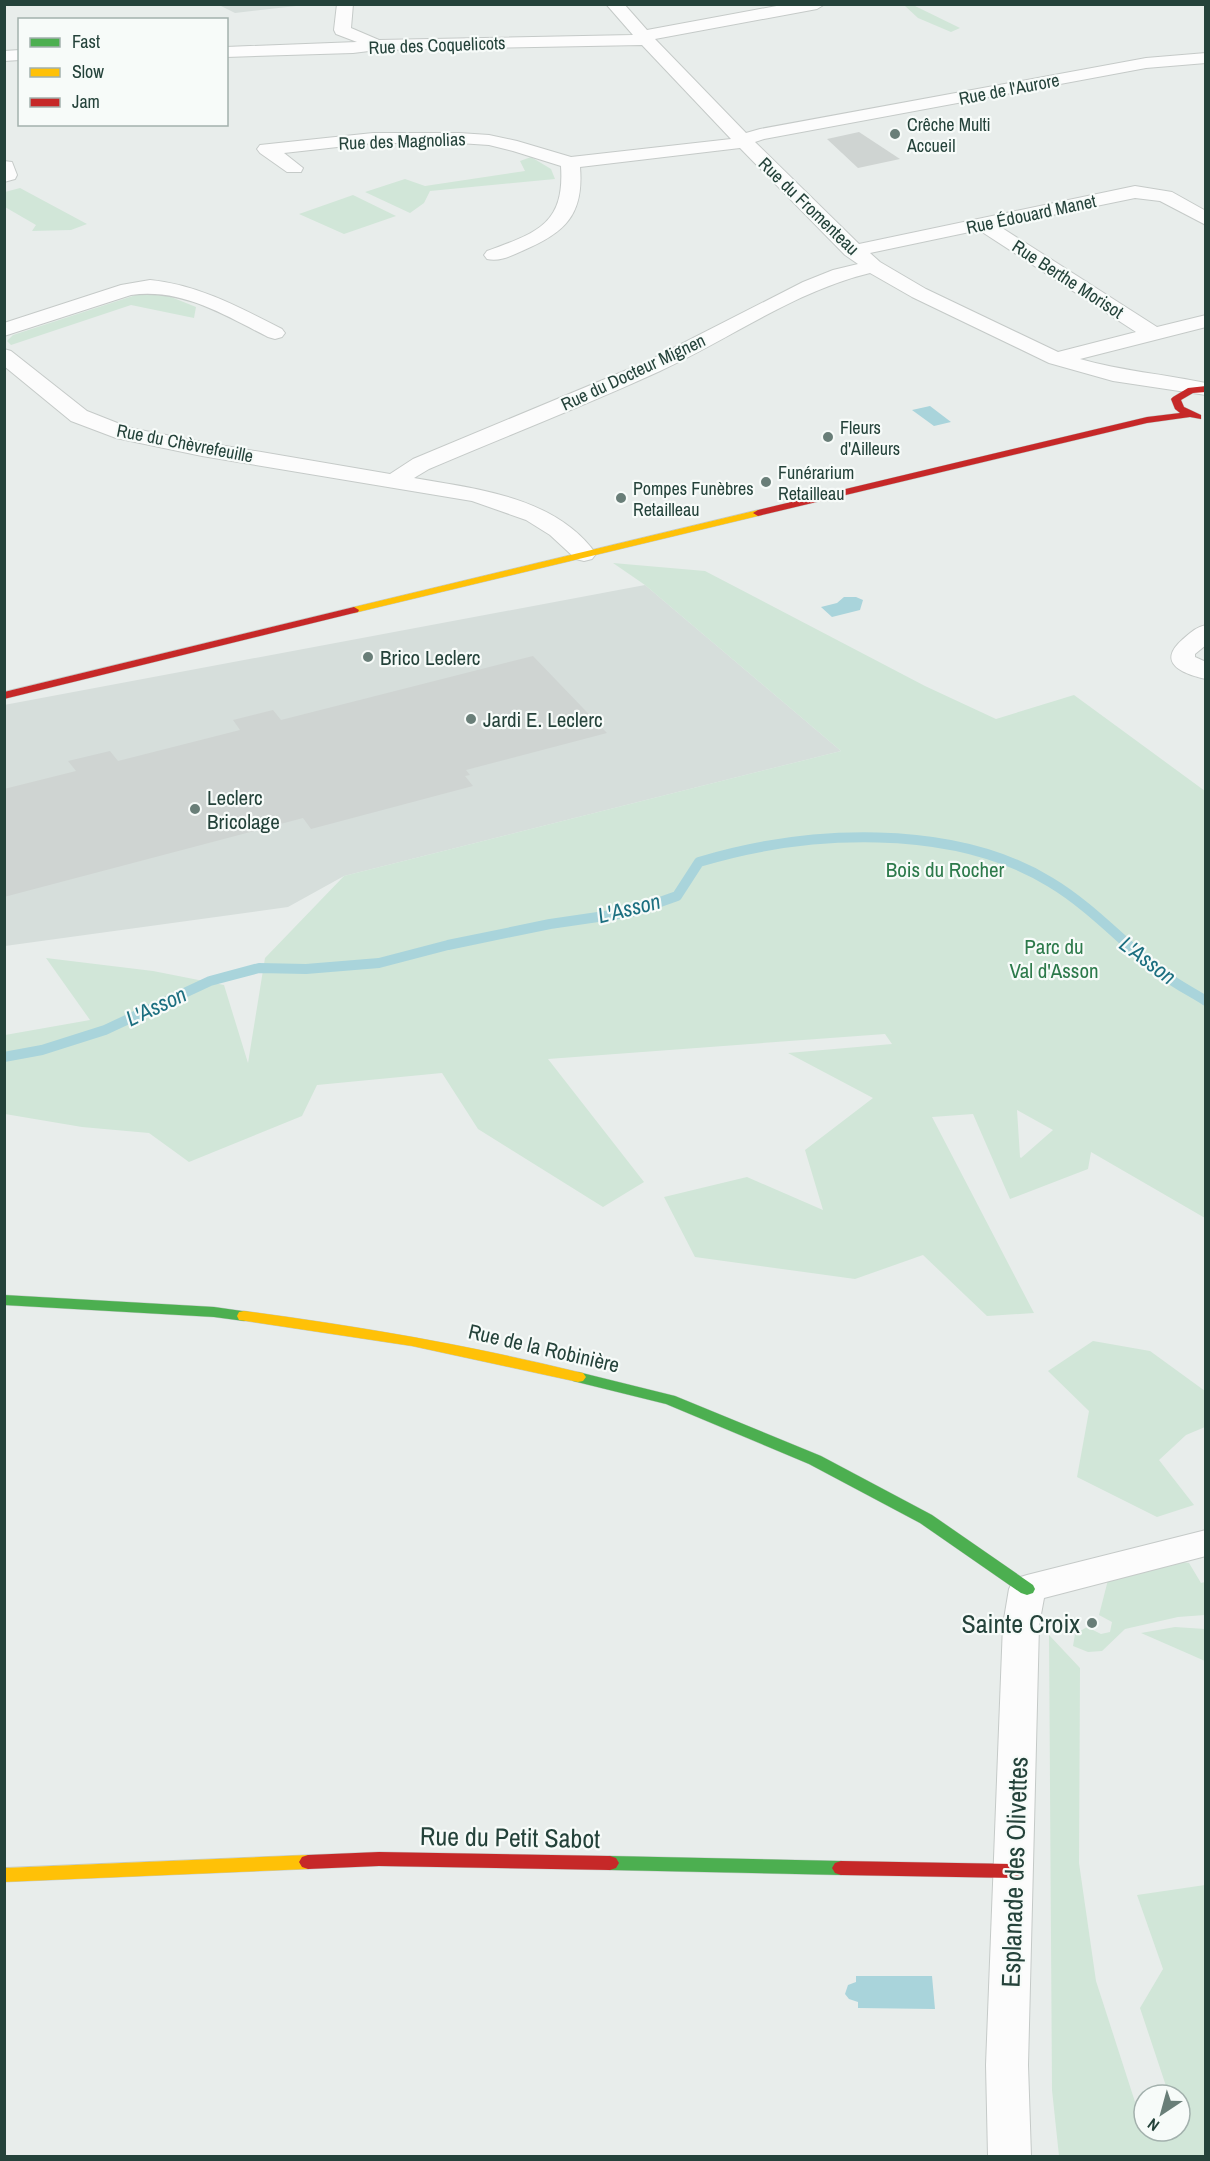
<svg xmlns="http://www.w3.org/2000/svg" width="1210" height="2161" font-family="'Archivo Narrow',sans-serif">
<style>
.built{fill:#d6dedb}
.green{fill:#d1e6d8;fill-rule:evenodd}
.water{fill:#a9d4db}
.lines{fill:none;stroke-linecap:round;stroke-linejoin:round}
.stream{stroke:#a9d4db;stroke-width:10}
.building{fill:#cfd4d2}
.street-casing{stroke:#c5cac8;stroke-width:2}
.fast-casing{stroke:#c3cbc8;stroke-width:1}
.slow-casing{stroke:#c3cbc8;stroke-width:1}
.jam-casing{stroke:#c3cbc8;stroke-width:1}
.street{fill:#fcfcfc;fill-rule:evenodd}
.fast{fill:#4caf50;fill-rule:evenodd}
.slow{fill:#ffc107;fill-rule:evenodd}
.jam{fill:#c62828;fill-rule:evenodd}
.poi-dot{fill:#697e78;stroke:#f7fbf9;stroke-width:2}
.labels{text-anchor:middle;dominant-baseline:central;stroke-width:4.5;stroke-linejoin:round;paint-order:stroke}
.far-street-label{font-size:18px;fill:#24423a;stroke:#f7fbf9}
.far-poi-label{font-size:18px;fill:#24423a;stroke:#f7fbf9;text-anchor:start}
.poi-label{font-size:21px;fill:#24423a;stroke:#f7fbf9;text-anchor:start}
.park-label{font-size:21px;fill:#2d7a4b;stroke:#f7fbf9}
.street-label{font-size:21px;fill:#24423a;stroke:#f7fbf9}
.water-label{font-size:22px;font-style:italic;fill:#1c6f80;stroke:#f7fbf9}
.near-poi-label{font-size:26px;fill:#24423a;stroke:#f7fbf9;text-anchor:end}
.near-street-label{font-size:26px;fill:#24423a;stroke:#f7fbf9}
</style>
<rect width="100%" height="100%" fill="#e8edeb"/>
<!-- built -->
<g class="built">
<path d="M 219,5 L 305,5 L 235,13 Z"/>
<path d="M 645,585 L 841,751 L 344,876 L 288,907 L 5,946 L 4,705 Z"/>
</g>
<!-- green -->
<g class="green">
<path d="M 904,5 L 913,5 L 960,28 L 951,32 L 918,18 Z"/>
<path d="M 531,157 L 551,169 L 555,179 L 430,191 L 424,203 L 410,213 L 365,192 L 405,179 L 425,186 L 525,171 L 520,161 Z"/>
<path d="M 20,188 L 87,224 L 71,230 L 32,231 L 36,225 L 5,207 L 5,192 Z"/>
<path d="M 353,195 L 396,216 L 344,234 L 299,214 Z"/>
<path d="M 145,292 L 166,295 L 196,307 L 194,318 L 131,305 L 11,345 L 7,341 L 13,335 Z"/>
<path d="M 613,563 L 705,571 L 925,686 L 996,719 L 1074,695 L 1205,791 L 1205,1218 L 1091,1152 L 1088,1169 L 1010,1199 L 973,1114 L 932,1117 L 1034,1313 L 987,1316 L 923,1255 L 855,1279 L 695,1257 L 664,1197 L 747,1177 L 823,1210 L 805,1150 L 873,1098 L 788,1053 L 892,1044 L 885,1034 L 548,1059 L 644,1182 L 603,1207 L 478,1129 L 442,1073 L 317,1085 L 302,1116 L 189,1162 L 149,1133 L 82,1127 L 5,1114 L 5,1035 L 90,1020 L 46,958 L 153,971 L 224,985 L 248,1063 L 265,958 L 344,876 L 841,751 L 645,585 ZM 1017,1110 L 1053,1130 L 1021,1158 L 1020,1157 Z"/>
<path d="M 1093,1341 L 1150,1351 L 1205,1391 L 1205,1427 L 1186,1435 L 1159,1460 L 1194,1505 L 1157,1517 L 1077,1477 L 1089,1411 L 1048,1371 Z"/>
<path d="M 1178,1561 L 1189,1563 L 1201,1583 L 1205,1582 L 1205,1615 L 1178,1617 L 1125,1629 L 1102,1651 L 1088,1652 L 1073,1646 L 1075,1634 L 1087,1627 L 1101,1634 L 1110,1632 L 1112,1622 L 1099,1615 L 1108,1580 Z"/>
<path d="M 1175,1627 L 1205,1629 L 1205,1661 L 1141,1633 Z"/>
<path d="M 1049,1635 L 1080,1668 L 1079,1863 L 1096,1981 L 1136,2105 L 1144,2107 L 1144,2131 L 1180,2131 L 1180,2095 L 1169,2095 L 1140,2008 L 1163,1969 L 1137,1895 L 1205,1885 L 1205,2156 L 1059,2156 L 1052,2090 Z"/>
</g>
<!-- water -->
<g class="water">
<path d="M 930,406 L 951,422 L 934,426 L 912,410 Z"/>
<path d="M 844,597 L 856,597 L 863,600 L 860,610 L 832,617 L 821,607 L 837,603 Z"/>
<path d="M 856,1976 L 932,1976 L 935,2009 L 858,2008 L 858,2002 L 849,1999 L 845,1994 L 848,1985 L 856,1982 Z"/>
</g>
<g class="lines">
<!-- stream -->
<path class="stream" d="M 4,1057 L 42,1050 L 105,1030 L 210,981 L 259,968 L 306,969 L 379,963 L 448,945 L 550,924 L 632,912 L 677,896 L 699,862 C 805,830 952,822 1050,882 C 1092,907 1125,945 1163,974 C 1177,985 1192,992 1206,1001"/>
</g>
<!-- building -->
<g class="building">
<path d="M 859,132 L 900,159 L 858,168 L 827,139 Z"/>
<path d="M 533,656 L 607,733 L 466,770 L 470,775 L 465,776 L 473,786 L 311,829 L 303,818 L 4,897 L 4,789 L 76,771 L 68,761 L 110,751 L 118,761 L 240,730 L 233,720 L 273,710 L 281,720 Z"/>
</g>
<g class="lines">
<defs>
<g id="street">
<path d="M 337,4 L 353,4 L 351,28 L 379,40 L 633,35 L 606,4 L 624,4 L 647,30 L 787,4 L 825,4 L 817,9 L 655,39 L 746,133 L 760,129 L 1146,58 L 1206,53 L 1206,63 L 1146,68 L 764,139 L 755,142 L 859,244 L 1135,186 L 1172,192 L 1206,211 L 1206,225 L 1160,201 L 1135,198 L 999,226 L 1157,327 L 1206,315 L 1206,327 L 1080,359 C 1121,371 1164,374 1206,383 L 1206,395 L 1113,381 L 1049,363 L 912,297 L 870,273 C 795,291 730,339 660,371 C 584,406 506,436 429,469 L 414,478 C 477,489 556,497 596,554 L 592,559 L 584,561 L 576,559 L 550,535 L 526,520 L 472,501 L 202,456 L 116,438 L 71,421 L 4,366 L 4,349 L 11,351 L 87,411 L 130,428 L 202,442 L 390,474 L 413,459 L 646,362 L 803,282 L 833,270 L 858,264 L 845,255 L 740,148 L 580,167 C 584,215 565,233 522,251 C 511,256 499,262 487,259 L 484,255 L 487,251 C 536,233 565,225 561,166 L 513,151 L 489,145 L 459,143 L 373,143 L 284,153 L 303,168 L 301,172 L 287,172 L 260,153 L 257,149 L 260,145 L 373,133 L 459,133 L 489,135 L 517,141 L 571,157 L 731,139 L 642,45 L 377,50 L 353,53 L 226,57 L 226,47 L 357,42 L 336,34 L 334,30 ZM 979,230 L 1136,332 L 1058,352 L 926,289 L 880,262 L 870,253 Z"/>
<path d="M 20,50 L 20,60 L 4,61 L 4,51 Z"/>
<path d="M 4,161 L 12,162 L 17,175 L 15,179 L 4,182 Z"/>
<path d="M 150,280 C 199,285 239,307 282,329 L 285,333 L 282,337 L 275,339 L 268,337 C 224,315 182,288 131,295 L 4,336 L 4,323 L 121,285 Z"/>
<path d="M 1206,625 L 1206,645 L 1195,654 L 1195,657 L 1206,662 L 1206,679 C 1183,674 1156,663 1182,640 C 1190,633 1196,627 1206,625 Z"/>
<path d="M 1206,1530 L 1206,1556 L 1044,1598 L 1039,1625 L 1028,2065 L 1031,2156 L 988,2156 L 986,2065 L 1003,1625 L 1009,1589 L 1014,1579 L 1027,1575 Z"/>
</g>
<g id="fast">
<path d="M 4,1295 L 214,1307 L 249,1312 L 251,1316 L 249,1320 L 244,1321 L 214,1317 L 4,1305 Z"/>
<path d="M 578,1372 L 675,1396 L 821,1456 L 932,1515 L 1033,1585 L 1035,1589 L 1033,1593 L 1027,1595 L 1021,1593 L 920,1523 L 809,1464 L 666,1404 L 573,1381 L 570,1377 L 573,1373 Z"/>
<path d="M 610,1856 L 841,1861 L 847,1863 L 850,1868 L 847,1873 L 841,1875 L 610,1870 L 604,1868 L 601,1863 L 604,1858 Z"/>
</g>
<g id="slow">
<path d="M 758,510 L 763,513 L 762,515 L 354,613 L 349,610 L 354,607 Z"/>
<path d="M 244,1311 C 357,1326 468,1345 578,1372 L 583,1373 L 586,1377 L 583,1381 L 578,1382 L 412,1346 L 239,1320 L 237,1316 L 239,1312 Z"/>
<path d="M 308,1855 L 314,1857 L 317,1862 L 314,1867 L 308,1869 L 4,1882 L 4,1868 Z"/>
</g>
<g id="jam">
<path d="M 1206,386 L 1206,392 L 1193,393 L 1181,400 L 1184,407 L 1201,415 L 1201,419 L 1190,417 L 1147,423 L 758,516 L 753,513 L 758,510 L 1147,417 L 1180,413 L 1175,409 L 1171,399 L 1173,397 L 1188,388 Z"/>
<path d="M 354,607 L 359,610 L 358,612 L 4,699 L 4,692 Z"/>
<path d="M 379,1852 L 610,1856 L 616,1858 L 619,1863 L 616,1868 L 610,1870 L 379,1866 L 308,1869 L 302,1867 L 299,1862 L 302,1857 L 308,1855 Z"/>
<path d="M 841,1861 L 1014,1864 L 1020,1866 L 1023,1871 L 1020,1876 L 1014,1878 L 841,1875 L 835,1873 L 832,1868 L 835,1863 Z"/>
</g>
</defs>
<!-- street casing -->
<use href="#street" class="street-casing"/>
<!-- fast casing -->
<use href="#fast" class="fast-casing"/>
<!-- slow casing -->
<use href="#slow" class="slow-casing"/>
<!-- jam casing -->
<use href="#jam" class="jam-casing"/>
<!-- street -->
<use href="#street" class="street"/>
<!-- fast -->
<use href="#fast" class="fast"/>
<!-- slow -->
<use href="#slow" class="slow"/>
<!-- jam -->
<use href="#jam" class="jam"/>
</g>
<!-- markers -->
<g class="poi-dot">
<circle cx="895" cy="134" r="6"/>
<circle cx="828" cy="437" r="6"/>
<circle cx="766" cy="482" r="6"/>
<circle cx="621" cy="498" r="6"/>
<circle cx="368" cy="657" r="6"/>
<circle cx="471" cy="719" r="6"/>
<circle cx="195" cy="809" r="6"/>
<circle cx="1092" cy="1623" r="6"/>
</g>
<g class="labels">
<!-- far-street labels -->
<g class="far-street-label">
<text transform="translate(437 45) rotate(-2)">Rue des Coquelicots</text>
<text transform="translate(1009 89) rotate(-11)">Rue de l'Aurore</text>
<text transform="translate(402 141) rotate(-2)">Rue des Magnolias</text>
<text transform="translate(809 206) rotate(44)">Rue du Fromenteau</text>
<text transform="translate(1031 214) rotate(-12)">Rue Édouard Manet</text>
<text transform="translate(1068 279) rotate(33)">Rue Berthe Morisot</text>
<text transform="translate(633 372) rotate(-25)">Rue du Docteur Mignen</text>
<text transform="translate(185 443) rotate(11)">Rue du Chèvrefeuille</text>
</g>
<!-- far-poi labels -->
<g class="far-poi-label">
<text x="907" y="124">Crêche Multi<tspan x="907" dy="21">Accueil</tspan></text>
<text x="840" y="427">Fleurs<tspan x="840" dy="21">d'Ailleurs</tspan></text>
<text x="778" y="472">Funérarium<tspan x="778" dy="21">Retailleau</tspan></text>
<text x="633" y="488">Pompes Funèbres<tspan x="633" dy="21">Retailleau</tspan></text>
</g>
<!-- poi labels -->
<g class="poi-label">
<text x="380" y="657">Brico Leclerc</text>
<text x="483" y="719">Jardi E. Leclerc</text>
<text x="207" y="797">Leclerc<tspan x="207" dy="24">Bricolage</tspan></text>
</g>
<!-- park labels -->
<g class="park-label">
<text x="945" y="869">Bois du Rocher</text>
<text x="1054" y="946">Parc du<tspan x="1054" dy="24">Val d'Asson</tspan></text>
</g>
<!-- street labels -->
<g class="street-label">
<text transform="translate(544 1348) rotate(13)">Rue de la Robinière</text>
</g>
<!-- water labels -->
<g class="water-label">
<text transform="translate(629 908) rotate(-14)">L'Asson</text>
<text transform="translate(1148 960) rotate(37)">L'Asson</text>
<text transform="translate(156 1006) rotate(-25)">L'Asson</text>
</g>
<!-- near-poi labels -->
<g class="near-poi-label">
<text x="1080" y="1623">Sainte Croix</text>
</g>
<!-- near-street labels -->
<g class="near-street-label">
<text transform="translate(510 1837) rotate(1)">Rue du Petit Sabot</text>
<text transform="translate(1014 1872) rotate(-88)">Esplanade des Olivettes</text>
</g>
</g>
<!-- border -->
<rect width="1210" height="2161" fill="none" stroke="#24423a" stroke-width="12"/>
<!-- legend -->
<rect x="18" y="18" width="210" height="108" fill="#f7fbf9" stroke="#a3b1ad" stroke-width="1.5"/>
<rect x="30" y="38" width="30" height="9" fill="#4caf50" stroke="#a3b1ad" stroke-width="1.5"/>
<text x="72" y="48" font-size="18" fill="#24423a">Fast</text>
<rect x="30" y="68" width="30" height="9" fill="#ffc107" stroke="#a3b1ad" stroke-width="1.5"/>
<text x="72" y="78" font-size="18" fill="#24423a">Slow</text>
<rect x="30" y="98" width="30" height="9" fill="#c62828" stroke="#a3b1ad" stroke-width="1.5"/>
<text x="72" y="108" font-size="18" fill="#24423a">Jam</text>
<!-- north arrow -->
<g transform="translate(1162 2113) rotate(216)"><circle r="28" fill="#f7fbf9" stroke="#a3b1ad" stroke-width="1.5"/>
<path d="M0-4.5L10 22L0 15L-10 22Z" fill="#697e78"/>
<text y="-9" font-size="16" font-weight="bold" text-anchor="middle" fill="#24423a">N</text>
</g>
</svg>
